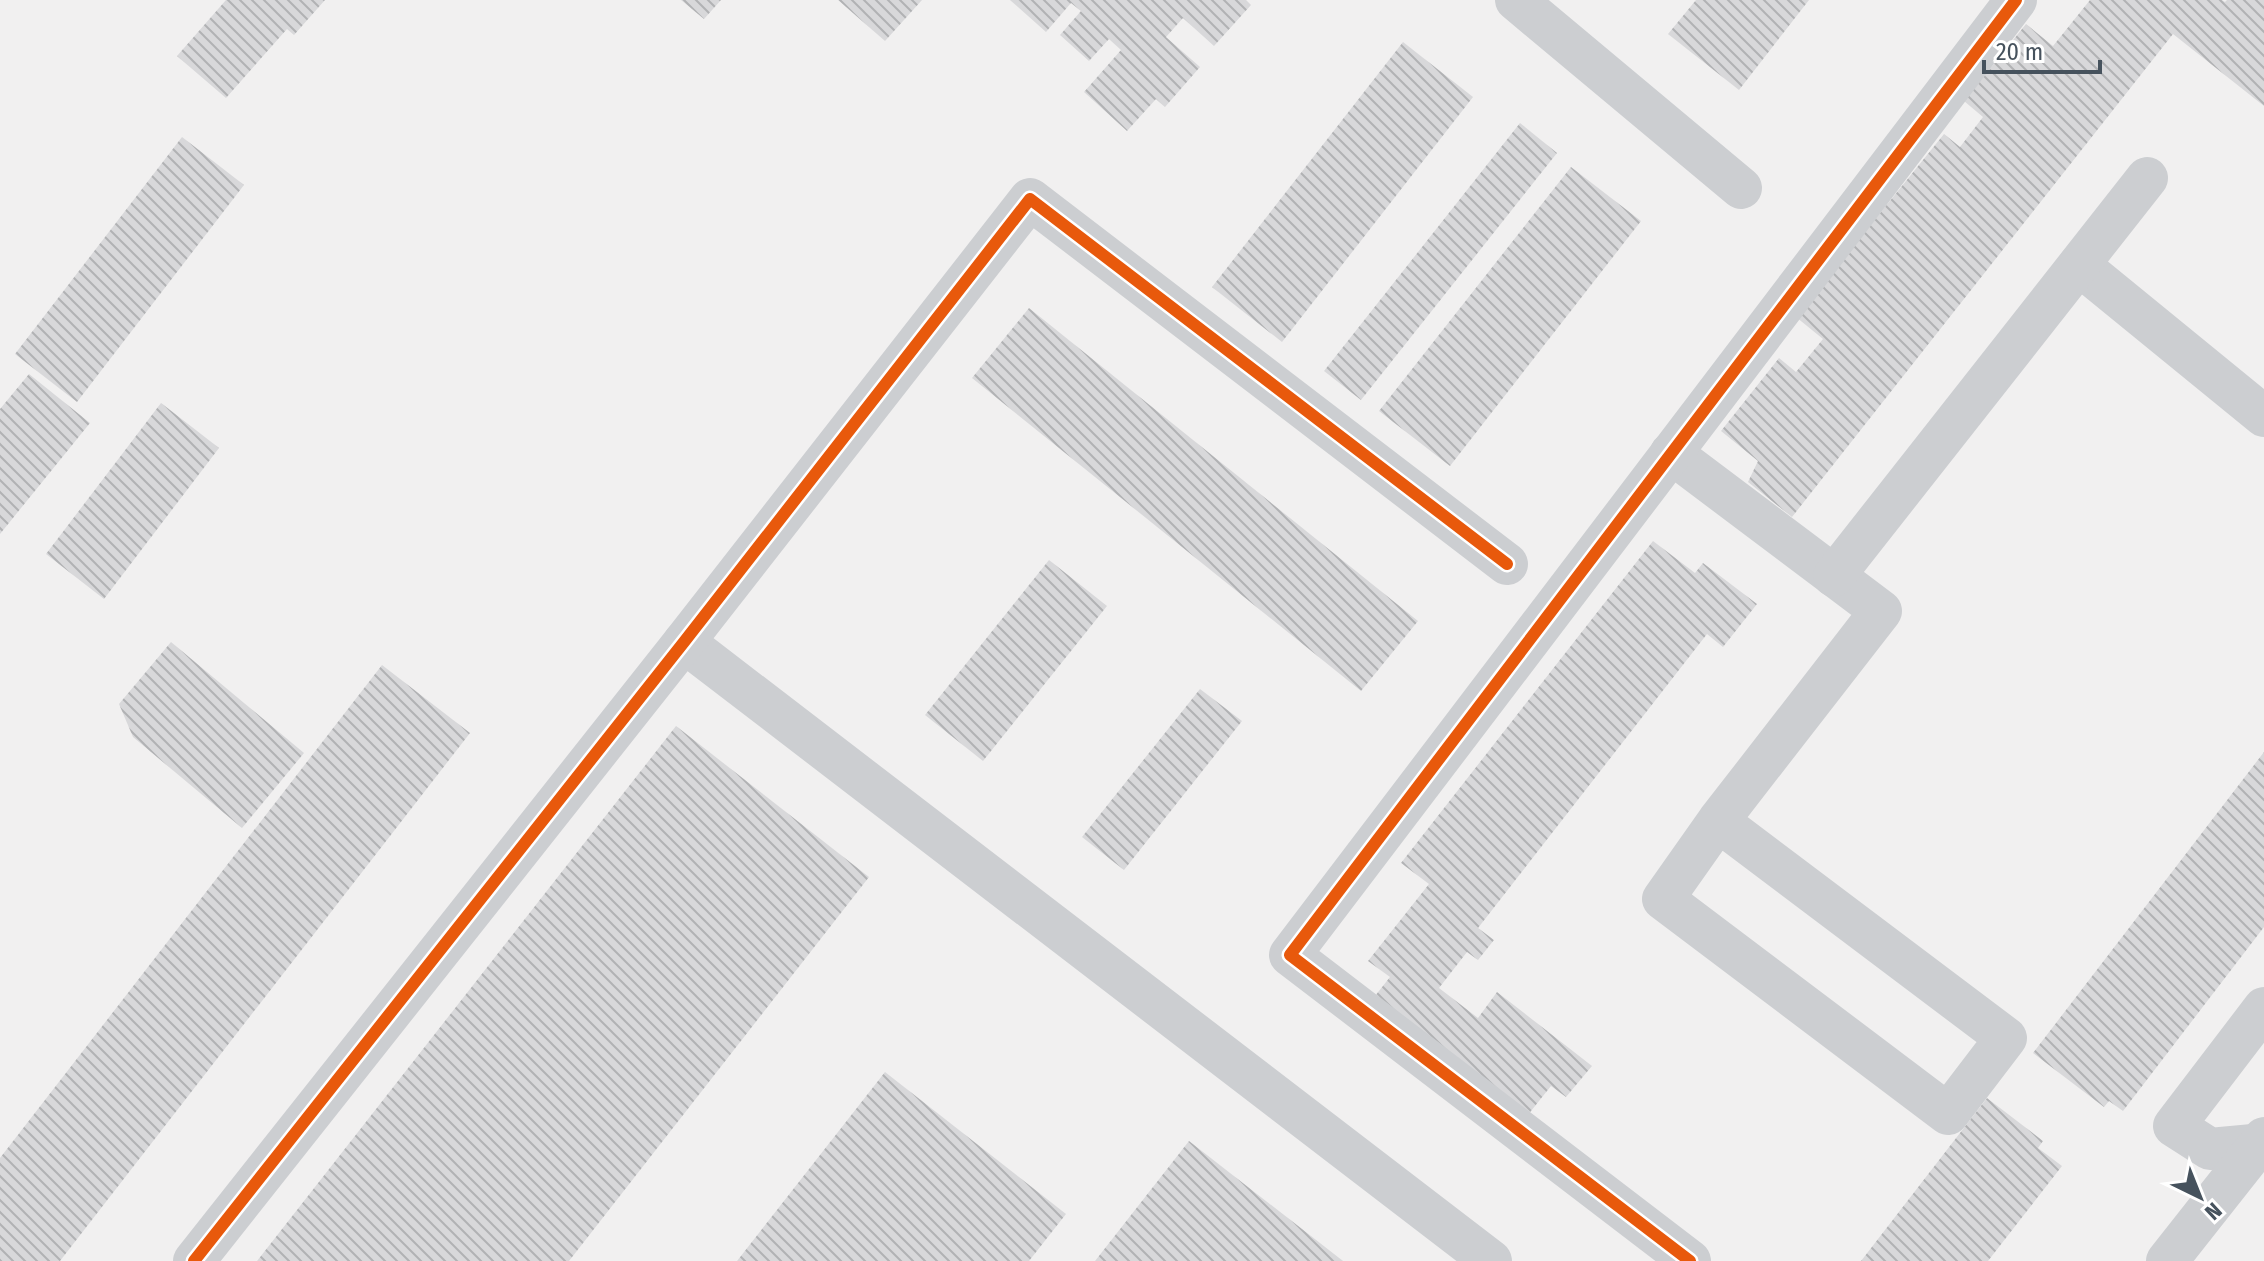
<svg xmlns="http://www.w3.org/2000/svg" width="2264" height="1261" font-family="'Fira Sans Condensed',sans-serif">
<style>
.building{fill:url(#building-back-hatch)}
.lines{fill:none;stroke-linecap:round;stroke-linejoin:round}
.minor{stroke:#ccced1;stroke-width:42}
.cycleway-casing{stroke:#fff;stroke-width:17}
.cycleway{stroke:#e8590c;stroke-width:12}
</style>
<defs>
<pattern id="building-back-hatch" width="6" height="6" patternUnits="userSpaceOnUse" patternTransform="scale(2)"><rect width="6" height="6" fill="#d8d8da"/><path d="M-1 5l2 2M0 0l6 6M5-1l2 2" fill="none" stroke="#b1b2b4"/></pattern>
</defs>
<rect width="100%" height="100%" fill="#f1f0f0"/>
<!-- building -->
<g class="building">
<path d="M 226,0 L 325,0 L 294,35 L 287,29 L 226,98 L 177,56 Z"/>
<path d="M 681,0 L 721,0 L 704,19 Z"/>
<path d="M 838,0 L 922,0 L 885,41 Z"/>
<path d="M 1010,0 L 1246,0 L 1251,5 L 1214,46 L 1183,18 L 1166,37 L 1200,67 L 1165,107 L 1156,99 L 1127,131 L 1084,92 L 1121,50 L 1109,39 L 1089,61 L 1060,35 L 1081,11 L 1071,3 L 1046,32 Z"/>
<path d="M 1696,0 L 1809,0 L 1739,90 L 1668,34 Z"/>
<path d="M 2090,0 L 2222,0 L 2225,2 L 2227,0 L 2264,0 L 2264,106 L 2173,34 L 1792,517 L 1748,482 L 1758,461 L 1721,431 L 1779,358 L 1796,372 L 1823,339 L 1796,317 L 1944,134 L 1960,147 L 1983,117 L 1964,101 L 2026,24 L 2053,46 Z"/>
<path d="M 1403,42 L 1473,97 L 1282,342 L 1212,287 Z"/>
<path d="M 1520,123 L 1557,153 L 1361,400 L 1324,371 Z"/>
<path d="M 182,137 L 244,185 L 77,402 L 15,354 Z"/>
<path d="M 1571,167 L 1641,221 L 1450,466 L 1379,411 Z"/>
<path d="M 1029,308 L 1418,621 L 1361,691 L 972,378 Z"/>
<path d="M 29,374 L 90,423 L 0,534 L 0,409 Z"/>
<path d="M 161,403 L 219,448 L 104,599 L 46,554 Z"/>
<path d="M 1653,541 L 1695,573 L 1703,563 L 1757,604 L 1723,647 L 1707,634 L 1478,928 L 1494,940 L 1478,960 L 1467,952 L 1439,988 L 1478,1018 L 1497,992 L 1592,1066 L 1566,1097 L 1551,1086 L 1527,1116 L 1375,996 L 1390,977 L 1368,961 L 1429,884 L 1401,863 Z"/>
<path d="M 1049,560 L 1107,606 L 983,761 L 925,715 Z"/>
<path d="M 171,642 L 304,753 L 242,828 L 133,737 L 119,704 Z"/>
<path d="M 382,665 L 470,733 L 60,1261 L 0,1261 L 0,1158 Z"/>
<path d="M 1200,689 L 1242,721 L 1124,870 L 1082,837 Z"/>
<path d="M 676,726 L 869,877 L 569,1261 L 257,1261 Z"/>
<path d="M 2264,752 L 2264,927 L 2123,1111 L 2109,1101 L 2104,1107 L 2033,1053 Z"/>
<path d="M 885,1072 L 1066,1214 L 1029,1261 L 737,1261 Z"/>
<path d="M 1987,1098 L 2043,1141 L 2038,1148 L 2062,1166 L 1988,1261 L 1861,1261 Z"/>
<path d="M 1189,1141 L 1343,1261 L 1095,1261 Z"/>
</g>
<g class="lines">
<!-- minor -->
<g class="minor">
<path d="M 1516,0 L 1741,188"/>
<path d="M 2079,265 L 2264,416"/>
<path d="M 1671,453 L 1881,611 L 1718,821 L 1663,899 L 1948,1114 L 2006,1038 L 1718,821"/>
<path d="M 1834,576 L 2147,178"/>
<path d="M 684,642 L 1491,1261"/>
<path d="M 2264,1008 L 2174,1126 L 2210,1149 L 2264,1144"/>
<path d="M 194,1261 L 684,642 L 1030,199 L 1507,564"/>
<path d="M 1690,1261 L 1290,955 L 2016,0"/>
<path d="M 2167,1261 L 2264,1138"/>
</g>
<defs>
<g id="cycleway">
<path d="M 194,1261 L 684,642 L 1030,199 L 1507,564"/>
<path d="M 1690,1261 L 1290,955 L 2016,0"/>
</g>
</defs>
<!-- cycleway casing -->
<use href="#cycleway" class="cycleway-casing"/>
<!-- cycleway -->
<use href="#cycleway" class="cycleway"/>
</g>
<!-- north arrow -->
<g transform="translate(2200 1197) rotate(137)" stroke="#ffffff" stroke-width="6" paint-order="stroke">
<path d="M0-6L14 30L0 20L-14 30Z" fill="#46525d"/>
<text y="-12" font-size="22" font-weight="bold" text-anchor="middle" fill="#46525d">N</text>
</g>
<!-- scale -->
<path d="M1984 60v12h116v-12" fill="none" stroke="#46525d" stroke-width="4"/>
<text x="1996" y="60" font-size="24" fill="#46525d" stroke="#ffffff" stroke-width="6" paint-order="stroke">20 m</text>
</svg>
